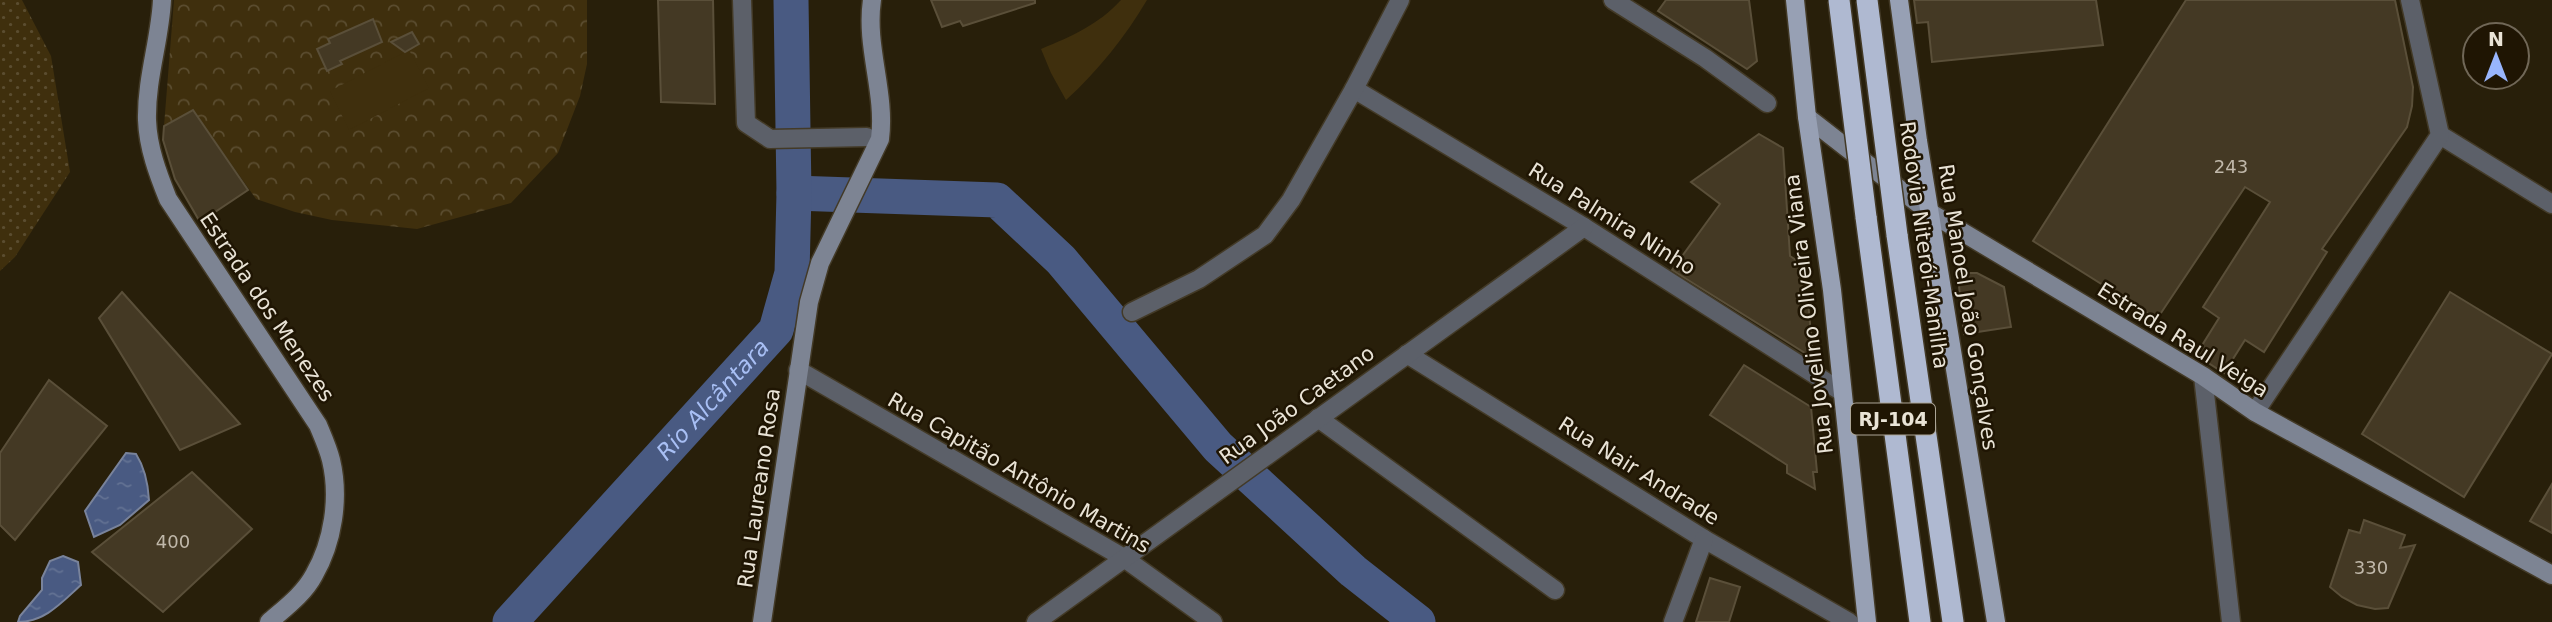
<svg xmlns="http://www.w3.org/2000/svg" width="2552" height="622" font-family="'DejaVu Sans',sans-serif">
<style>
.grass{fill:url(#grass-dots)}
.forest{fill:url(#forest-crowns)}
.garden{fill:#3f2f0d}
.water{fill:url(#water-ripples);stroke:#79839b;stroke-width:2}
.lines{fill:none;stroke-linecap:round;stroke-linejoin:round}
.river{stroke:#495a82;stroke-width:35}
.building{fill:#443924;stroke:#5a4f39;stroke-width:2}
.street-casing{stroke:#433a27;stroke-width:21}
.secondary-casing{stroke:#433a27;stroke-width:21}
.primary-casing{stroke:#433a27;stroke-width:21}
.highway-casing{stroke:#433a27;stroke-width:24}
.street{stroke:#5c6069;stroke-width:18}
.secondary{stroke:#7d8493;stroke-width:18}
.primary{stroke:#97a0b4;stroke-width:18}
.highway{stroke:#afb9d1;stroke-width:21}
.highway-bridge-casing{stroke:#433a27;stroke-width:24;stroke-linecap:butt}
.highway-bridge{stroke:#afb9d1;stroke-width:21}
.labels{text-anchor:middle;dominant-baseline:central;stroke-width:5;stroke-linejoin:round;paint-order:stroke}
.number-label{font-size:18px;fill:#c0b8aa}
.shield{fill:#1f1503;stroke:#aca597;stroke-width:2}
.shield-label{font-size:19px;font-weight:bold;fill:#e9e3d6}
.street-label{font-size:21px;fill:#e9e3d6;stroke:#1f1503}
.water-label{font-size:23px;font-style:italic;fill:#a8bff4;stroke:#1f1503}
</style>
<defs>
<pattern id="grass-dots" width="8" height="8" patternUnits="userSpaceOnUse" patternTransform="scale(1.75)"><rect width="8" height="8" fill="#3f2f0d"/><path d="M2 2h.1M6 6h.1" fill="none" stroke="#5b4d30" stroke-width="1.8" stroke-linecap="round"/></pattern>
<pattern id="forest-crowns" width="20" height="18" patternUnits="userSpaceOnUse" patternTransform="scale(1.75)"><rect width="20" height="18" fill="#3f2f0d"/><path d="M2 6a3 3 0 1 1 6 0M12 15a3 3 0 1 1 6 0" fill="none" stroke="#5b4d30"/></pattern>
<pattern id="water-ripples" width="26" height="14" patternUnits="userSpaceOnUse" patternTransform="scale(1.75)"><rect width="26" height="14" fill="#495a82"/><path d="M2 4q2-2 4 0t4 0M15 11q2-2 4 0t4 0" fill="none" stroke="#637293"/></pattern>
</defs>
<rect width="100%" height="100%" fill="#281f0a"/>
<!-- grass -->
<path class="grass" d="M 0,0 L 22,0 L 51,56 L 70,172 L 15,257 L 0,271 Z"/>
<!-- forest -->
<path class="forest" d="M 174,0 L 587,0 L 587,64 L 580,96 L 558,153 L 511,203 L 417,229 L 332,220 L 295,212 L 256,199 L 193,110 L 164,126 Z"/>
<!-- garden -->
<g class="garden">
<path d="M 1121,0 L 1147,0 C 1125,37 1098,71 1066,100 L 1051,73 L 1041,49 C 1072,36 1098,25 1121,0 Z"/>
<path d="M 409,50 L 429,88 L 349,130 L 330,91 Z"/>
</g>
<!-- water -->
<g class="water">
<path d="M 126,453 L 136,454 C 145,468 148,483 149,500 L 120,525 L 94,537 L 85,511 Z"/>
<path d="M 63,556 L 78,562 L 81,585 C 62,602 45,622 18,622 L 20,616 L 42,590 L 42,578 L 50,561 Z"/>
</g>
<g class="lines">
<!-- river -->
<g class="river">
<path d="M 794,193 L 997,200 L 1061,260 L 1218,447 L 1353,571 L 1418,622"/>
<path id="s1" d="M 510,622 L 776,330 L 792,273 L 794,193 L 791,0"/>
</g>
</g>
<!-- building -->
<g class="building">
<path d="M 658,0 L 713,0 L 715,104 L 661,102 Z"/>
<path d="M 931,0 L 1035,0 L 1035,3 L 963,26 L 960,21 L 942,27 Z"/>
<path d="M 1666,0 L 1749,0 L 1757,61 L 1747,69 L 1658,11 Z"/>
<path d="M 1914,0 L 2096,0 L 2103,45 L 1932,62 L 1928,22 L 1917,23 Z"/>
<path d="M 2186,0 L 2395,0 L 2413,87 L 2412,106 L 2407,127 L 2322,249 L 2327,252 L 2264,352 L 2245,340 L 2224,373 L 2196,355 L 2219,318 L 2203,307 L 2270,202 L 2245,187 L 2157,319 L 2033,241 Z"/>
<path d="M 373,19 L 382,42 L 340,61 L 342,64 L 327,71 L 317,49 L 330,43 L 328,39 Z"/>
<path d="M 412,32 L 419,44 L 405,52 L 391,42 Z"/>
<path d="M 193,110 L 248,190 L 200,222 L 175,179 L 163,140 L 164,126 Z"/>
<path d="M 1759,134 L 1783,148 L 1790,256 L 1805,266 L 1813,358 L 1672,270 L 1720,204 L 1691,182 Z"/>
<path d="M 1969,273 L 1977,273 L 2004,287 L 2011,327 L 1964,334 L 1959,286 L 1962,279 Z"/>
<path d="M 122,292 L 240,424 L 180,450 L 99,318 Z"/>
<path d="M 2450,292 L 2552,354 L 2464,497 L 2362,434 Z"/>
<path d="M 1744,365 L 1811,407 L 1817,472 L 1813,472 L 1815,489 L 1787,473 L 1787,465 L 1710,415 Z"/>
<path d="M 49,380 L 107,426 L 15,540 L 0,525 L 0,453 Z"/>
<path d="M 192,472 L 252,529 L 163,612 L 92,552 Z"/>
<path d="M 2552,484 L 2552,533 L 2530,521 Z"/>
<path d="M 2364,520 L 2405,535 L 2400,548 L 2415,545 L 2388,608 L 2375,609 L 2357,605 L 2342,597 L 2330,587 L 2349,530 L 2360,533 Z"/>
<path d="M 1710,578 L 1740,587 L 1729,622 L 1696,622 Z"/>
</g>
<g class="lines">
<defs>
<g id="street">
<path d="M 742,0 L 746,123 L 770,139 L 867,137"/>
<path d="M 1613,0 L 1705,58 L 1767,103"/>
<path d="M 1354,89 L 1584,227 L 1842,392"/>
<path d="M 2440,135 L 2552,204"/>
<path d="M 1132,312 L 1199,279 L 1265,235 L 1291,200 L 1354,89 L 1400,0"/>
<path d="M 1407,354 L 1704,539 L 1849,622"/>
<path d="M 798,370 L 1124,558 L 1213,622"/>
<path d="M 2203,376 L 2231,622"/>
<path d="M 2255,412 L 2440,135 L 2410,0"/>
<path d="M 1318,418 L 1555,590"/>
<path d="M 1036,622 L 1584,227"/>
<path d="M 1673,622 L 1704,539"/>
</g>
<g id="secondary">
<path d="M 162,0 C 160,40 146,79 147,120 C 148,148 158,174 168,199 L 318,425 C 323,437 328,448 331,460 C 340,498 333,542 314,575 C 304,594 285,608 269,622"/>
<path d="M 1807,117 L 1929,212 L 2203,376 L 2255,412 L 2552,575"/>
<path d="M 762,622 L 809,302 L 820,263 L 880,139 C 886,92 865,47 872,0"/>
</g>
<g id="primary">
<path d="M 1795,0 L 1807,117 L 1832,290 L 1867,622"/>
<path d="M 1899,0 L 1918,141 L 1996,622"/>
</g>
<g id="highway">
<path d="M 1866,217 L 1920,622"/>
<path d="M 1897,235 L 1953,622"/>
</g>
</defs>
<!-- street casing -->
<use href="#street" class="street-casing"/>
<!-- secondary casing -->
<use href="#secondary" class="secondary-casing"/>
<!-- primary casing -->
<use href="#primary" class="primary-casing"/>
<!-- highway casing -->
<use href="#highway" class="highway-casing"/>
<!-- street -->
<use href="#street" class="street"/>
<!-- secondary -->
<use href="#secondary" class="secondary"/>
<!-- primary -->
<use href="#primary" class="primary"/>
<!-- highway -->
<use href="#highway" class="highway"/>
<defs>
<g id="highway-bridge">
<path d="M 1839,0 L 1866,217"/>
<path d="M 1867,0 L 1897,235"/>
</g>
</defs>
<!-- highway-bridge casing -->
<use href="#highway-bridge" class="highway-bridge-casing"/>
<!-- highway-bridge -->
<use href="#highway-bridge" class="highway-bridge"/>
</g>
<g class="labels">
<!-- number labels -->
<g class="number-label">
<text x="2231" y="166">243</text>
<text x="173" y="541">400</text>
<text x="2371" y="567">330</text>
</g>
<!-- shield labels -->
<rect class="shield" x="1851" y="403.5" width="84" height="31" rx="5"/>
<g class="shield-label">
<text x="1893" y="419">RJ-104</text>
</g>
<!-- street labels -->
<g class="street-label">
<text transform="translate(1612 219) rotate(32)">Rua Palmira Ninho</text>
<text transform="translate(1924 245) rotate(82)">Rodovia Niterói-Manilha</text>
<text transform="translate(267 307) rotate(56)">Estrada dos Menezes</text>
<text transform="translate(1968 307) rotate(81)">Rua Manoel João Gonçalves</text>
<text transform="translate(1809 314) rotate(-97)">Rua Jovelino Oliveira Viana</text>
<text transform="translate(2183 340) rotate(32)">Estrada Raul Veiga</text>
<text transform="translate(1297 405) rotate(-36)">Rua João Caetano</text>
<text transform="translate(1639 471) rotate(32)">Rua Nair Andrade</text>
<text transform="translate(1019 473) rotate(30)">Rua Capitão Antônio Martins</text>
<text transform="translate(759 488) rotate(-82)">Rua Laureano Rosa</text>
</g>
<!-- water labels -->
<g class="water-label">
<text stroke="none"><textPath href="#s1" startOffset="301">Rio Alcântara</textPath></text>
</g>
</g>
<!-- north arrow -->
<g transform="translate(2496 56)"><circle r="33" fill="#1f1503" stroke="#706757" stroke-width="2"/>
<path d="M0-5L12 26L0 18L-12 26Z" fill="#98b5fd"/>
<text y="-10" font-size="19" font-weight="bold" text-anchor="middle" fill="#e9e3d6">N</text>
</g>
</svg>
